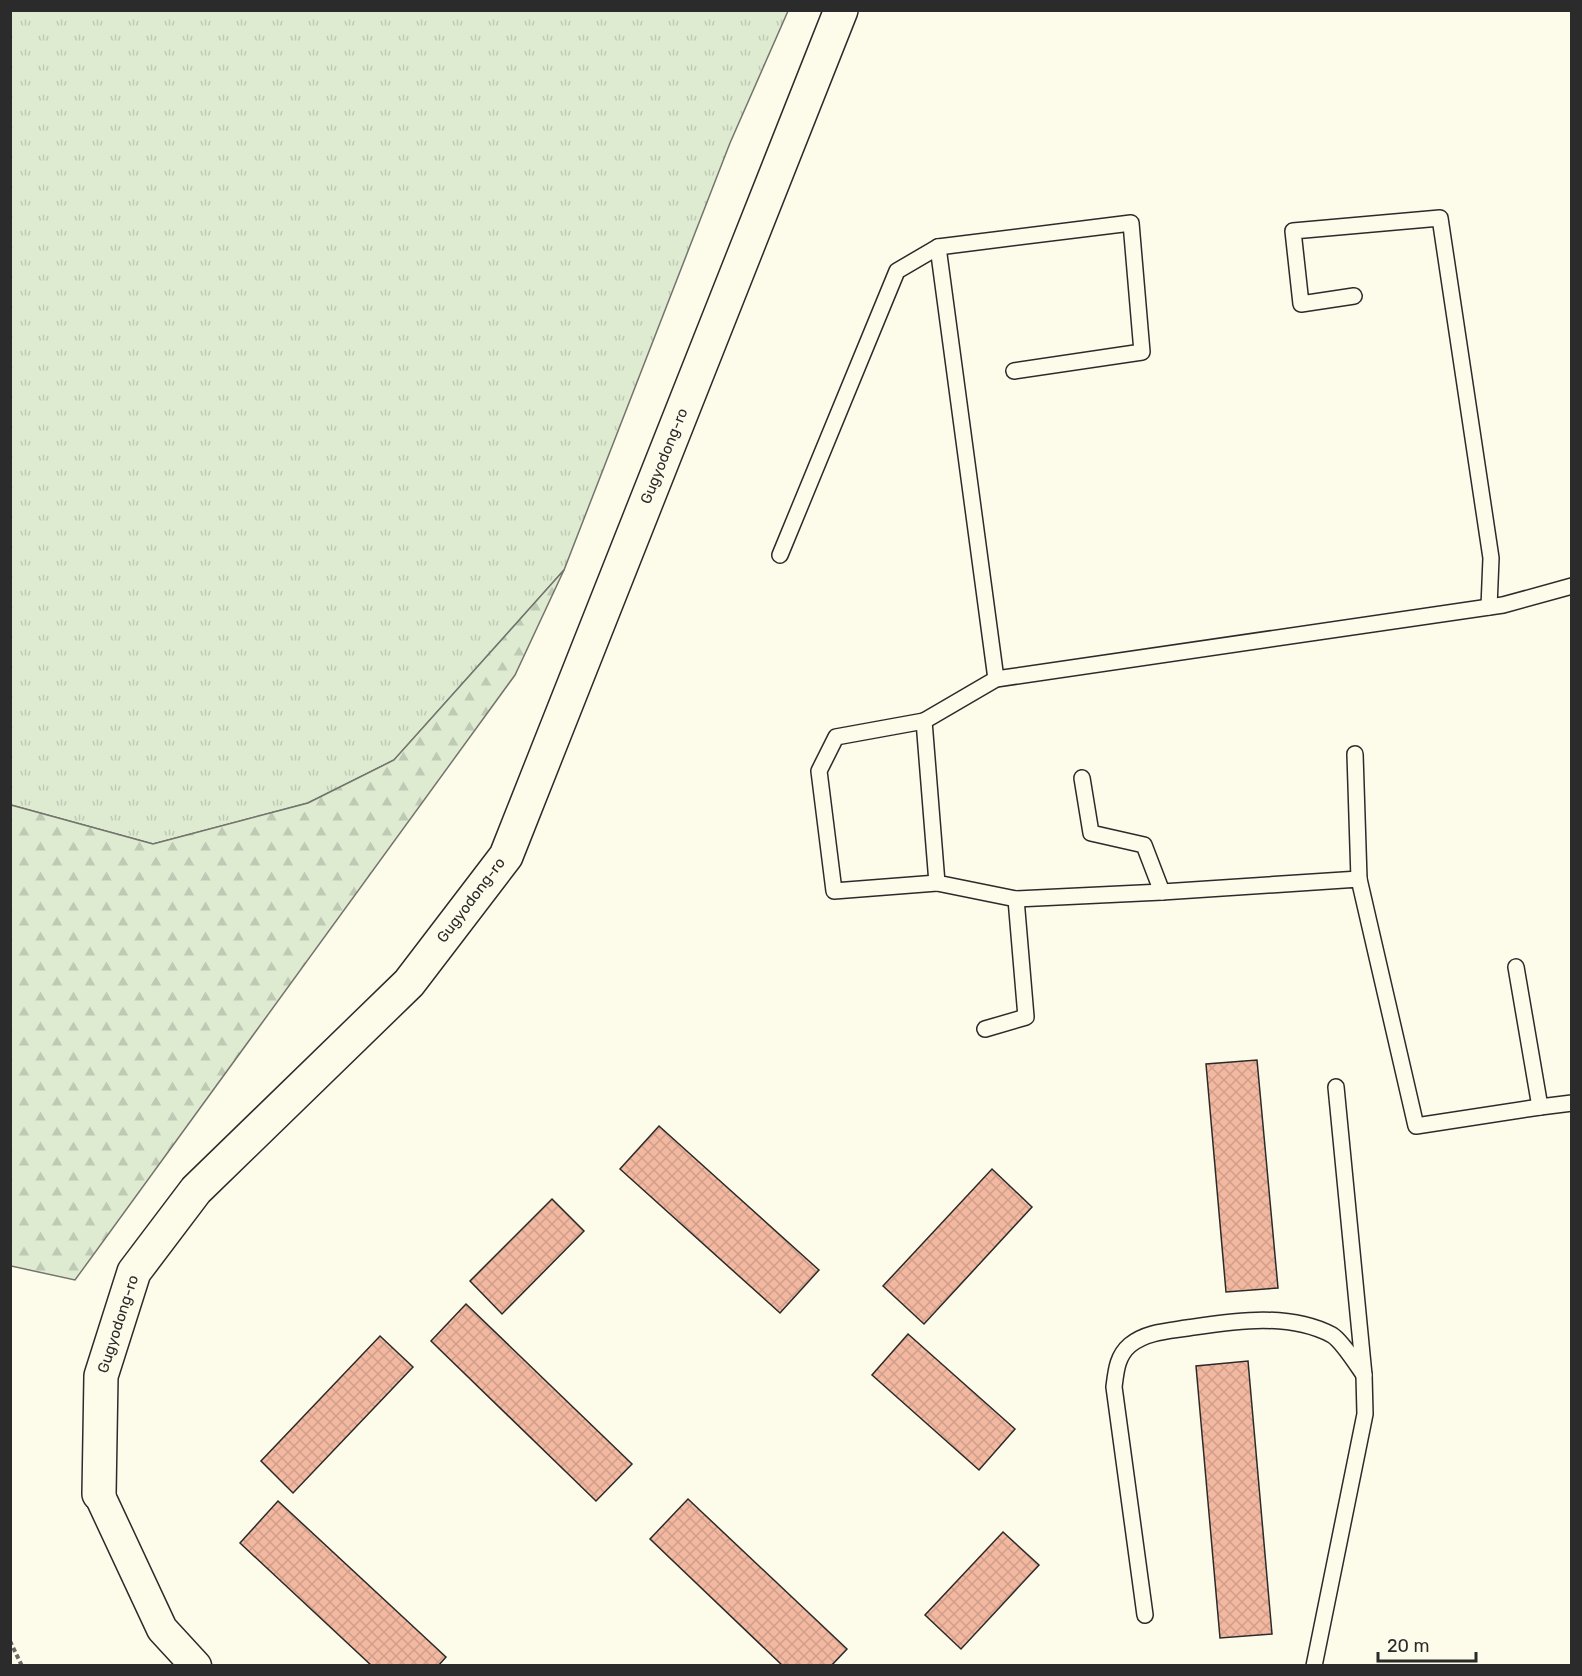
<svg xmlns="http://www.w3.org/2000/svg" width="1582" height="1676" font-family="Rubik,sans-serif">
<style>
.grass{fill:url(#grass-tufts);stroke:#74746e;stroke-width:1.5}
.forest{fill:url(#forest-firs);stroke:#74746e;stroke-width:1.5}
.building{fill:url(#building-cross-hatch);stroke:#2b2b2b;stroke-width:1.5}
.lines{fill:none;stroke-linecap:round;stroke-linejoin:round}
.service-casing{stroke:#2b2b2b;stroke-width:18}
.minor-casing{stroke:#2b2b2b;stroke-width:33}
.tertiary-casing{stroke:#2b2b2b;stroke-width:36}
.path{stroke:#6a6964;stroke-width:4;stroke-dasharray:4.5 3;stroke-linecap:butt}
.service{stroke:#fdfbea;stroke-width:15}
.minor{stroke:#fdfbea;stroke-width:30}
.tertiary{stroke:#fdfbea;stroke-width:33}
.labels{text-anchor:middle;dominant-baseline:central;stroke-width:4.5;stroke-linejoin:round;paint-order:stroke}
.street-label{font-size:15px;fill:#2b2b2b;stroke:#fdfbea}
</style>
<defs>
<pattern id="grass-tufts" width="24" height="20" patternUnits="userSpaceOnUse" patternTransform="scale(1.5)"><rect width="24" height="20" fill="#deebd1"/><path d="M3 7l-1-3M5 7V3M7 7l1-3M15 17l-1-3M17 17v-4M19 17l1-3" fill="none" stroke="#bfcab4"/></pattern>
<pattern id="forest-firs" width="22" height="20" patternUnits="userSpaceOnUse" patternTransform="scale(1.5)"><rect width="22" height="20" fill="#deebd1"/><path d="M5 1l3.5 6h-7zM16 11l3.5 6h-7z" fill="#bfcab4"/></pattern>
<pattern id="building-cross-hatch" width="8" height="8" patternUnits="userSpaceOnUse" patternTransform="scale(1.5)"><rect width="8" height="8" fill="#f2b8a0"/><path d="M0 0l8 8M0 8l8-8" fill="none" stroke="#d09e8a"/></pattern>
</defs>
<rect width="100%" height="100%" fill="#fdfbea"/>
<!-- grass -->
<path class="grass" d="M 11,11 L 788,11 L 730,143 L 564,570 L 394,760 L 308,803 L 153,844 L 11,805 Z"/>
<!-- forest -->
<path class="forest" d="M 564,570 L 515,675 L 75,1280 L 11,1266 L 11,805 L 153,844 L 308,803 L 394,760 Z"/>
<!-- building -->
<g class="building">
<path d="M 1257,1060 L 1278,1288 L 1226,1292 L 1206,1064 Z"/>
<path d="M 659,1126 L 819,1270 L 780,1313 L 620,1169 Z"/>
<path d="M 992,1169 L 1032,1207 L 924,1324 L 883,1286 Z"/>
<path d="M 552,1199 L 584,1231 L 502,1314 L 470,1281 Z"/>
<path d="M 466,1304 L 632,1464 L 596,1501 L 431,1341 Z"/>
<path d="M 908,1334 L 1015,1429 L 979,1470 L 872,1375 Z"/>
<path d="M 380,1336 L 413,1367 L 293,1493 L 261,1461 Z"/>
<path d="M 1248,1361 L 1272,1634 L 1220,1638 L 1196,1366 Z"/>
<path d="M 688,1499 L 847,1649 L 831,1666 L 783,1666 L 650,1539 Z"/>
<path d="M 278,1501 L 446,1657 L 438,1666 L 372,1666 L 240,1543 Z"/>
<path d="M 1003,1532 L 1039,1565 L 961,1649 L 925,1615 Z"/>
</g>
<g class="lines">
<defs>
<g id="service">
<path d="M 938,247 L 996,679"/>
<path d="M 1354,296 L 1301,304 L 1293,231 L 1440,218 L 1491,558 L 1489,607"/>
<path d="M 780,555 L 897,271 L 938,247 L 1131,223 L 1142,352 L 1014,371"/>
<path d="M 924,721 L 836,737 L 819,771 L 834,891 L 937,883"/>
<path d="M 1355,754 L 1359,879"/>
<path d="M 1082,778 L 1091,833 L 1144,845 L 1162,892"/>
<path d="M 1016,899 L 1162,892 L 1359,879 L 1416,1126 L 1540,1107"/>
<path d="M 1516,967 L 1540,1107 L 1572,1103"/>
<path d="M 985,1029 L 1026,1017 L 1016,899 L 937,883 L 924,721 L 996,679 L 1503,605 L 1572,586"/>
<path d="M 1145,1615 L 1114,1387 C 1116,1371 1117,1356 1130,1345 C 1146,1332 1168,1331 1187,1328 C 1234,1321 1288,1312 1332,1335 C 1342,1341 1357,1365 1364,1375"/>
<path d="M 1314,1666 L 1365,1414 L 1364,1375 L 1336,1087"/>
</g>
<path id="minor" d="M 99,1494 L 162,1629 L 196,1666"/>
<path id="tertiary" d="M 99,1494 L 101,1376 L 134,1272 L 196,1190 L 409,983 L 506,856 L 841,10"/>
</defs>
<!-- service casing -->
<use href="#service" class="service-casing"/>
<!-- minor casing -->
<use href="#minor" class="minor-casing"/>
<!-- tertiary casing -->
<use href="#tertiary" class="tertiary-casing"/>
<!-- path -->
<path class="path" d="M 10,1641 L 22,1666"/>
<!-- service -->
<use href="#service" class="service"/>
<!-- minor -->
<use href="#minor" class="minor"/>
<!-- tertiary -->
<use href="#tertiary" class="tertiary"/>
</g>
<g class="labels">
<!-- street labels -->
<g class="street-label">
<text transform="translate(664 456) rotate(-68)">Gugyodong-ro</text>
<text transform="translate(471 900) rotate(-53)">Gugyodong-ro</text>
<text transform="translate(118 1324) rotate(-72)">Gugyodong-ro</text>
</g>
</g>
<!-- border -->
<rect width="1582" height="1676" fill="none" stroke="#2b2b2b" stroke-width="24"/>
<!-- scale -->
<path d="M1378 1652v9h98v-9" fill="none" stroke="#2b2b2b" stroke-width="3"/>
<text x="1387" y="1652" font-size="18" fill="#2b2b2b" stroke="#fdfbea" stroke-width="4.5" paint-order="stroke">20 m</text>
</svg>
